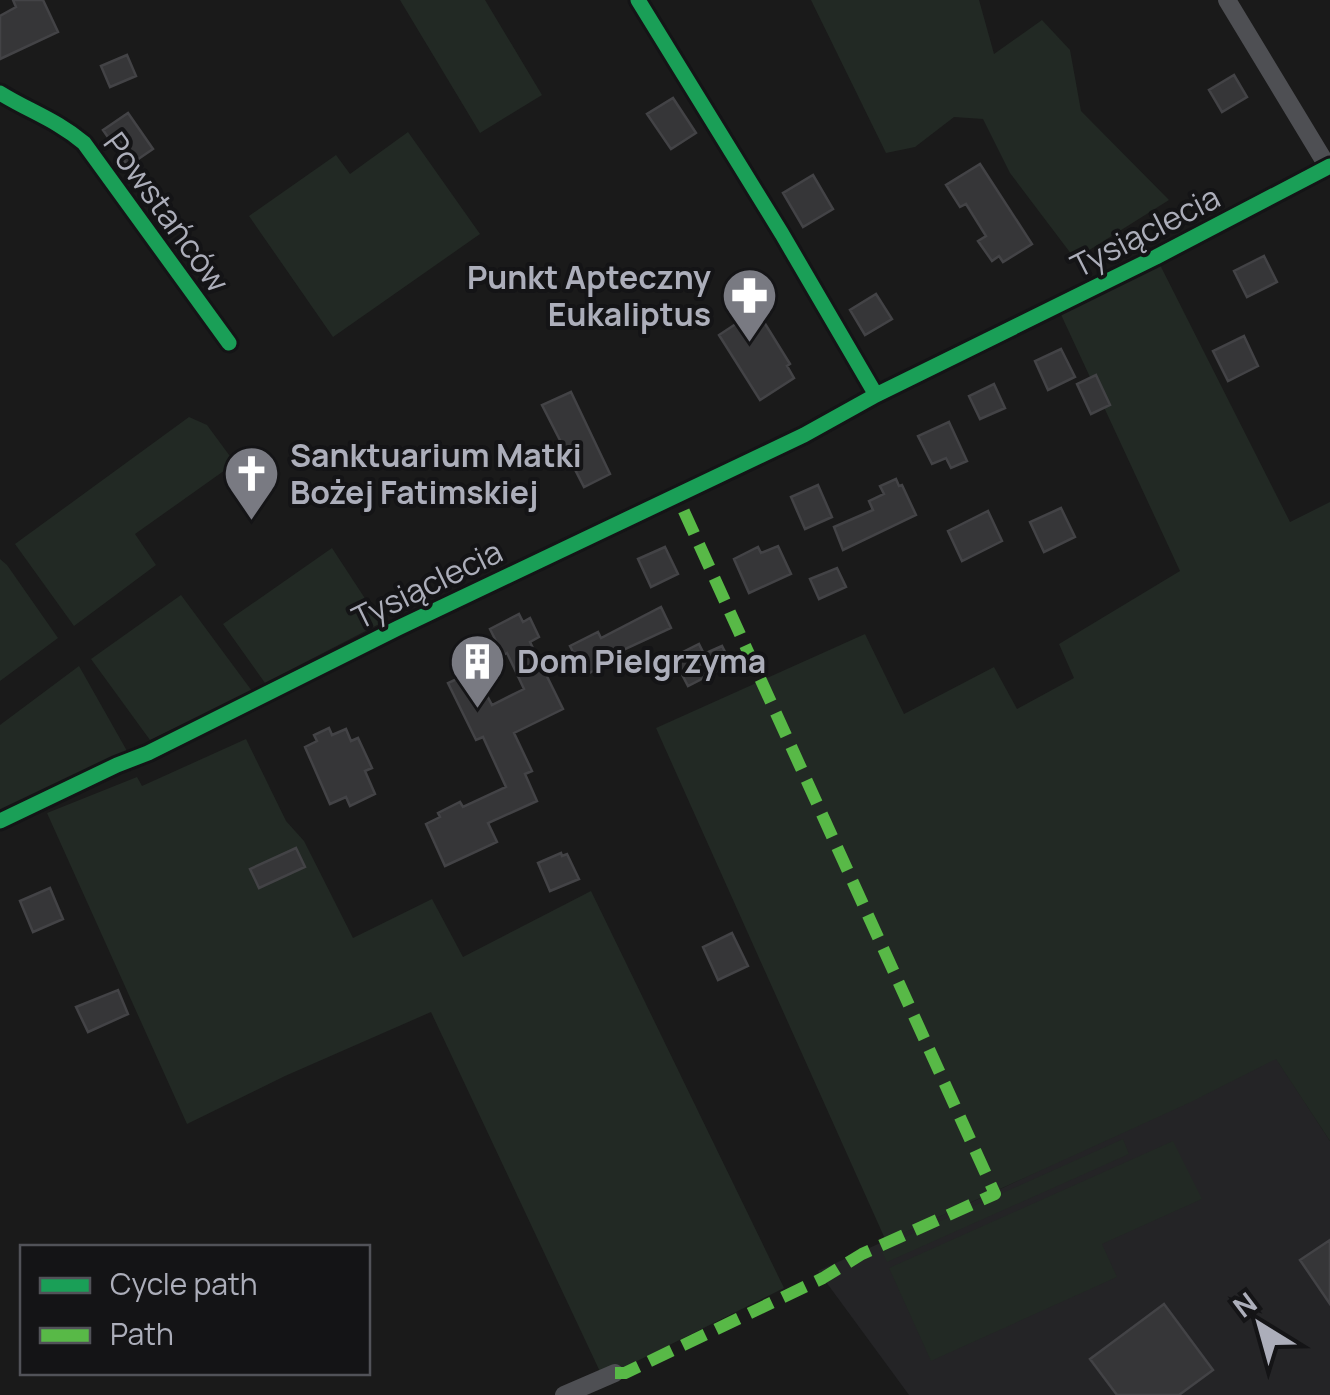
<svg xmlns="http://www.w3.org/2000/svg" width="1330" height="1395" font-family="Manrope,sans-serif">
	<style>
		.built { fill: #242426 }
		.green { fill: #222924 }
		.building { fill: #363638; stroke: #434346; stroke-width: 2.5 }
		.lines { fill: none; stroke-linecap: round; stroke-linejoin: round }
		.street { stroke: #4e4f53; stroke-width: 18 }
		.quiet { stroke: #58b947; stroke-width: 12; stroke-dasharray: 25 12; stroke-linecap: butt }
		.cycleway-casing { stroke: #141416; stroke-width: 21 }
		.cycleway { stroke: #1a9f57; stroke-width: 15 }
		.labels { text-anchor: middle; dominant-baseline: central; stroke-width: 8; stroke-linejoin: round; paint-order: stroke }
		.street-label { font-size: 32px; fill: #acaeba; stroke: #141416 }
		.poi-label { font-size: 32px; font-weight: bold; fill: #acaeba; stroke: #141416; text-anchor: start }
	</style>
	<rect width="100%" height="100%" fill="#1a1a1a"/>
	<path class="built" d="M1276 1058 1330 1141V1395H909L818 1271 994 1192Z"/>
	<path class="green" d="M400 0H485L542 95 480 133Z
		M811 0H979L994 54 1042 20 1070 50 1081 111 1169 200 1075 259 1010 173 983 119 954 117 915 147 886 153Z
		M408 132 480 234 333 337 249 216 336 155 350 174Z
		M1156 257 1290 522 1330 502V1141L1276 1059 1191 1102 886 1241 656 728 865 634 904 714 994 667 1017 709 1074 678 1059 644 1180 571 1057 306Z
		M189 417 207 425 235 463 135 534 156 565 74 626 15 544Z
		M332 548 381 623 265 683 223 624Z
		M0 559 7 565 58 638 0 681Z
		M181 595 252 691 150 740 91 659Z
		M79 666 127 751 0 813V725Z
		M246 739 286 821 304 841 353 938 432 899 463 957 591 891 784 1288 603 1378 431 1012 285 1076 187 1124 47 813 137 777 142 786Z
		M1123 1139 1129 1154 887 1262 880 1248Z
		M1173 1141 1202 1199 1102 1244 1117 1277 931 1361 889 1268Z"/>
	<path class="building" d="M13 0H43L58 32 0 59V16L16 7Z
		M127 55 136 76 110 87 101 66Z
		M1234 75 1247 97 1222 112 1209 90Z
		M673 98 696 133 671 149 647 114Z
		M128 113 153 149 128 166 103 130Z
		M980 164 1032 244 1003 262 999 256 992 261 978 241 986 236 966 204 960 207 946 185Z
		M813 175 833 209 803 227 783 193Z
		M1264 256 1277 282 1247 297 1234 271Z
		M876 294 892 319 865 335 850 310Z
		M754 312 762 324 764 322 790 364 787 366 794 378 760 400 719 335Z
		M1244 336 1258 366 1228 381 1213 351Z
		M1061 349 1075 377 1048 390 1035 361Z
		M1096 375 1110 405 1091 414 1077 384Z
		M994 384 1005 408 980 419 969 396Z
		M571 392 610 474 584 487 542 405Z
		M949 422 967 461 951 468 946 458 932 464 918 436Z
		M896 479 899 486 902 485 916 515 843 550 834 527 873 510 869 501 884 494 880 486Z
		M818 485 832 517 805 529 791 497Z
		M1061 508 1075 537 1044 552 1030 522Z
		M988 511 1002 541 962 561 948 531Z
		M778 546 791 574 749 593 734 559 758 547 761 553Z
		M665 547 678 574 651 587 638 559Z
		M837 568 846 587 819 599 810 579Z
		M661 607 671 628 610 656 613 661 585 675 570 646 598 632 601 638Z
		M519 614 523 622 530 618 539 637 530 642 563 709 514 733 532 771 525 774 537 801 488 823 497 842 445 866 426 824 440 817 438 813 460 802 463 807 506 787 483 737 476 740 448 683 474 671 492 705 524 689 507 653 503 655 490 629Z
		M699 644 704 654 722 646 731 664 688 686 673 657Z
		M329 728 332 735 346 729 351 741 358 738 372 768 365 771 375 794 350 806 346 797 330 804 305 747 317 741 314 735Z
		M296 848 305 867 259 888 250 869Z
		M561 853 562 856 567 854 579 879 550 891 538 863Z
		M50 888 63 919 33 932 20 901Z
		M732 933 748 966 718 980 703 947Z
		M118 990 128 1014 88 1032 76 1007Z
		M1330 1240V1304L1300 1260Z
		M1164 1304 1213 1370 1179 1395H1117L1090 1359Z"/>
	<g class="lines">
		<path class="street" d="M638 0 782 234 876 395
			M1227 0 1328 167
			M0 93C29 111 57 120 84 143L229 343
			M0 821 117 765 148 753 398 628 804 435 876 395 1156 257 1330 166
			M564 1395 615 1373"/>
		<path class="quiet" d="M615 1373H625L823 1278 862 1254 995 1194 677 496"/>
		<defs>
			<path id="cycleway" d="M638 0 782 234 876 395
				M0 93C29 111 57 120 84 143L229 343
				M0 821 117 765 148 753 398 628 804 435 876 395 1156 257 1330 166"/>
		</defs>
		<use href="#cycleway" class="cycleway-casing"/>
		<use href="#cycleway" class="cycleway"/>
	</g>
	<defs>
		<symbol id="pharmacy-pin" viewBox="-11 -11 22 30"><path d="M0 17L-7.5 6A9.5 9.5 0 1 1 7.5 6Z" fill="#797a82" stroke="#141416"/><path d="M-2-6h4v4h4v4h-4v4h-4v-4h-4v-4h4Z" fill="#fff"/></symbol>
		<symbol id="church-pin" viewBox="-11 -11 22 30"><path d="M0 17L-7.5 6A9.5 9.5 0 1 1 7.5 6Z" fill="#797a82" stroke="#141416"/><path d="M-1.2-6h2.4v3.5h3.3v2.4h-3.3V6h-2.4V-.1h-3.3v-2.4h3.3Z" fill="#fff"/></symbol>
		<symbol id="building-pin" viewBox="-11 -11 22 30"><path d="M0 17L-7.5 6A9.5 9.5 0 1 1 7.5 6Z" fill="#797a82" stroke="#141416"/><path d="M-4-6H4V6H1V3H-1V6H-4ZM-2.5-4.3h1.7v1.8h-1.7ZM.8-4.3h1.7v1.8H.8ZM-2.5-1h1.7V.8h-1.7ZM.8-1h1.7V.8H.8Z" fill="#fff"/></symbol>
	</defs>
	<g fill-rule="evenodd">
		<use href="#pharmacy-pin" x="718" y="264" width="63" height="86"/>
		<use href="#church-pin" x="220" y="442" width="63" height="86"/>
		<use href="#building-pin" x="446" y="630" width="63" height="86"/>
	</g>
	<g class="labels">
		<g class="street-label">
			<text transform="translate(167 212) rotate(54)">Powstańców</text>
			<text transform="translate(1145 231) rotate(-27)">Tysiąclecia</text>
			<text transform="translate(427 584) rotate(-26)">Tysiąclecia</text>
		</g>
		<g class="poi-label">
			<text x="711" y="277" text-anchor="end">Punkt Apteczny<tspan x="711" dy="37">Eukaliptus</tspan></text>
			<text x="290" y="455">Sanktuarium Matki<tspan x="290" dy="37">Bożej Fatimskiej</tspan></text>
			<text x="517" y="661">Dom Pielgrzyma</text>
		</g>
	</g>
	<rect x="20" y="1245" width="350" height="130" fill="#141416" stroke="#515258" stroke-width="2.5"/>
	<rect x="40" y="1278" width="50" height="15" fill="#1a9f57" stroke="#515258" stroke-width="2.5"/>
	<text x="110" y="1295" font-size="30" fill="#acaeba">Cycle path</text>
	<rect x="40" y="1328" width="50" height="15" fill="#58b947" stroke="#515258" stroke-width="2.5"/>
	<text x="110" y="1345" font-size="30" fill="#acaeba">Path</text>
	<g transform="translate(1260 1325) rotate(323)" stroke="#141416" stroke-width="8" paint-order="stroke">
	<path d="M0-8L18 38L0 25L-18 38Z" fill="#acaeba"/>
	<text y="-15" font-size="28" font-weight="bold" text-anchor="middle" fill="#acaeba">N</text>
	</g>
</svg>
